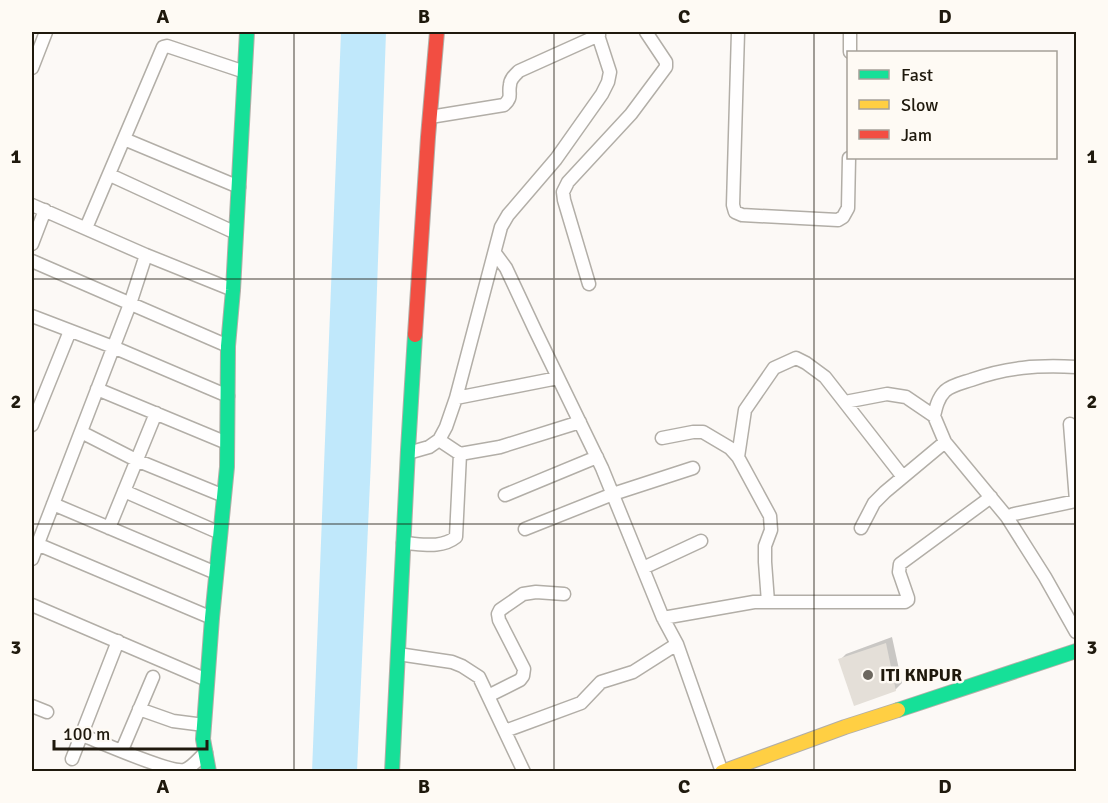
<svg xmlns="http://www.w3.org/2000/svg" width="1108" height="803" font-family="Signika,sans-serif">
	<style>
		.water { fill: #c0e8fb }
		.shadow { fill: #0003 }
		.building { fill: #e4dfd8 }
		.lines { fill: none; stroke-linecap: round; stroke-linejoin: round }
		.street-casing { stroke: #b2aea7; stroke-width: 15 }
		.fast-casing { stroke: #b2aea7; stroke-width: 16 }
		.slow-casing { stroke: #b2aea7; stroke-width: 16 }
		.jam-casing { stroke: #b2aea7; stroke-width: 16 }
		.street { stroke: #fffefe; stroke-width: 12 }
		.fast { stroke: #16e098; stroke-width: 14 }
		.slow { stroke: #ffcf43; stroke-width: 14 }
		.jam { stroke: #f24e42; stroke-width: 14 }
		.grid { fill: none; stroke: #1f190d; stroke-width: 1.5; stroke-opacity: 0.55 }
		.poi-dot { fill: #6c675f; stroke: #fefaf4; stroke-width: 2 }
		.labels { text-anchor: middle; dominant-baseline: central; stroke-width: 5; stroke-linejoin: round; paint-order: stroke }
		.poi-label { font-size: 18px; font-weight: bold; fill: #1f190d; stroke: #fefaf4; text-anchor: start }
		.neatline { fill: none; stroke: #1f190d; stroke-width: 2 }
		.grid-label { font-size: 20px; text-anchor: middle; font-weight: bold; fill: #1f190d }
	</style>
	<rect width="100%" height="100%" fill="#fcf9f6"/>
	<path class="water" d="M341 32H386L371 460 357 771 312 772Z"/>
	<path class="shadow" d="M892 637 902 683 895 690 840 660 846 654Z"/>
	<path class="building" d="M886 643 896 691 854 706 838 659Z"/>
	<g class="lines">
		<defs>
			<path id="street" d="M738 32 733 205 735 212 742 215 838 220 843 217 848 208 849 158
				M850 52V32
				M32 68 46 32
				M430 117 504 105C513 97 508 94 510 85 510 79 515 75 519 71L599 35
				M124 139 239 187
				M110 175 236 233
				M32 205 146 255 233 290
				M86 228 163 47 167 46 245 72
				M32 244 45 210
				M495 253 506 268 535 330 602 468 663 618 677 644 722 772
				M32 261 228 346
				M589 284 564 200 563 192 568 182 631 114 666 67V62L646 32
				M32 316 113 347 228 396
				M97 389 227 443
				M456 398 558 378
				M845 402 887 394 906 397 934 416 945 442 1007 517 1045 577 1076 632
				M934 416C936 407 938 398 945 391 952 385 962 383 971 380 1007 367 1038 365 1076 367
				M1070 424 1076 501
				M32 425 70 331
				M81 432 136 460 224 496
				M662 438 693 432H703L730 448 738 457 770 516 771 530 765 546V562L768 602
				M439 440 460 454 500 447 580 422
				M408 453 429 447 439 440 446 427 456 398 501 227 508 215 556 159 602 94 608 82 610 72 597 32
				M738 457 745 410 774 368 796 358 806 363 825 377 903 477
				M124 491 220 533
				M505 495 597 457
				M53 504 216 573
				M1007 517 1014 514 1076 501
				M109 528 156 413
				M861 528 874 503 885 492 945 442
				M525 529 613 494 693 468
				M403 543C422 544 441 549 456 537L460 454
				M37 544 212 618
				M32 559 130 304 146 255
				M643 568 701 541
				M32 605 207 680
				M663 618 754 602H905L908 600V598L899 572 900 564 991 497
				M398 654 452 662 462 666 479 677 524 772
				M488 696 520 680 523 676 524 669 499 620 498 614 500 610 523 594 536 592 564 594
				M32 706 47 712
				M139 709 173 721 204 725
				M505 731 581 703 601 682 633 672 677 644
				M82 735C100 742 170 773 184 770 192 768 200 757 206 752
				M122 750 153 677
				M72 759 118 641"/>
			<path id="fast" d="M898 710 1076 651
				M209 772 203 739 212 618 227 467 228 346 233 290 247 32
				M392 772 408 450 415 335"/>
			<path id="slow" d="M722 772 845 727 898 710"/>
			<path id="jam" d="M415 335 428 137 437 32"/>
		</defs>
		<use href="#street" class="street-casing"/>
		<use href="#fast" class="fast-casing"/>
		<use href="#slow" class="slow-casing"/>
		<use href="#jam" class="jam-casing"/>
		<use href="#street" class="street"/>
		<use href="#fast" class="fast"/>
		<use href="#slow" class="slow"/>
		<use href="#jam" class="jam"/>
	</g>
	<path class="grid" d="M294 32V772M554 32V772M814 32V772M32 279H1076M32 524H1076"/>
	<circle class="poi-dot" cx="868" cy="675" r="6"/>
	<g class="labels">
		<g class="poi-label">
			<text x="880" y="675">ITI KNPUR</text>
		</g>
	</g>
	<rect width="1108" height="803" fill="none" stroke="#fefaf4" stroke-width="66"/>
	<rect x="847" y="51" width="210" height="108" fill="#fefaf4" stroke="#a5a098" stroke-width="1.5"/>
	<rect x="859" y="70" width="30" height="9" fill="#16e098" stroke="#a5a098" stroke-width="1.5"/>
	<text x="901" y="81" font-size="18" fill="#1f190d">Fast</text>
	<rect x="859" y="100" width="30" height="9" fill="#ffcf43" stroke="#a5a098" stroke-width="1.5"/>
	<text x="901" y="111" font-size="18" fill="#1f190d">Slow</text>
	<rect x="859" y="130" width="30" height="9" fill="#f24e42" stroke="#a5a098" stroke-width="1.5"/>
	<text x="901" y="141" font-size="18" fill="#1f190d">Jam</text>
	<path d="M54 740v9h153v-9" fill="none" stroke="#1f190d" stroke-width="3"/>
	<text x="63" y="740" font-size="18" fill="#1f190d" stroke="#fefaf4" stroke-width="4.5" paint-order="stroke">100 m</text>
	<rect x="33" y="33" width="1042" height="737" class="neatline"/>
	<g class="grid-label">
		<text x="163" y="23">A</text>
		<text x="424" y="23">B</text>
		<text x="684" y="23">C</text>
		<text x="945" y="23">D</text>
		<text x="16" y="163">1</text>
		<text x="1092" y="163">1</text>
		<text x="16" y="408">2</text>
		<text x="1092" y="408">2</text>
		<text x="16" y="654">3</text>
		<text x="1092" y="654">3</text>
		<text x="163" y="793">A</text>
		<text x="424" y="793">B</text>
		<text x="684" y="793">C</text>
		<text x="945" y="793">D</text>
	</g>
</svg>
